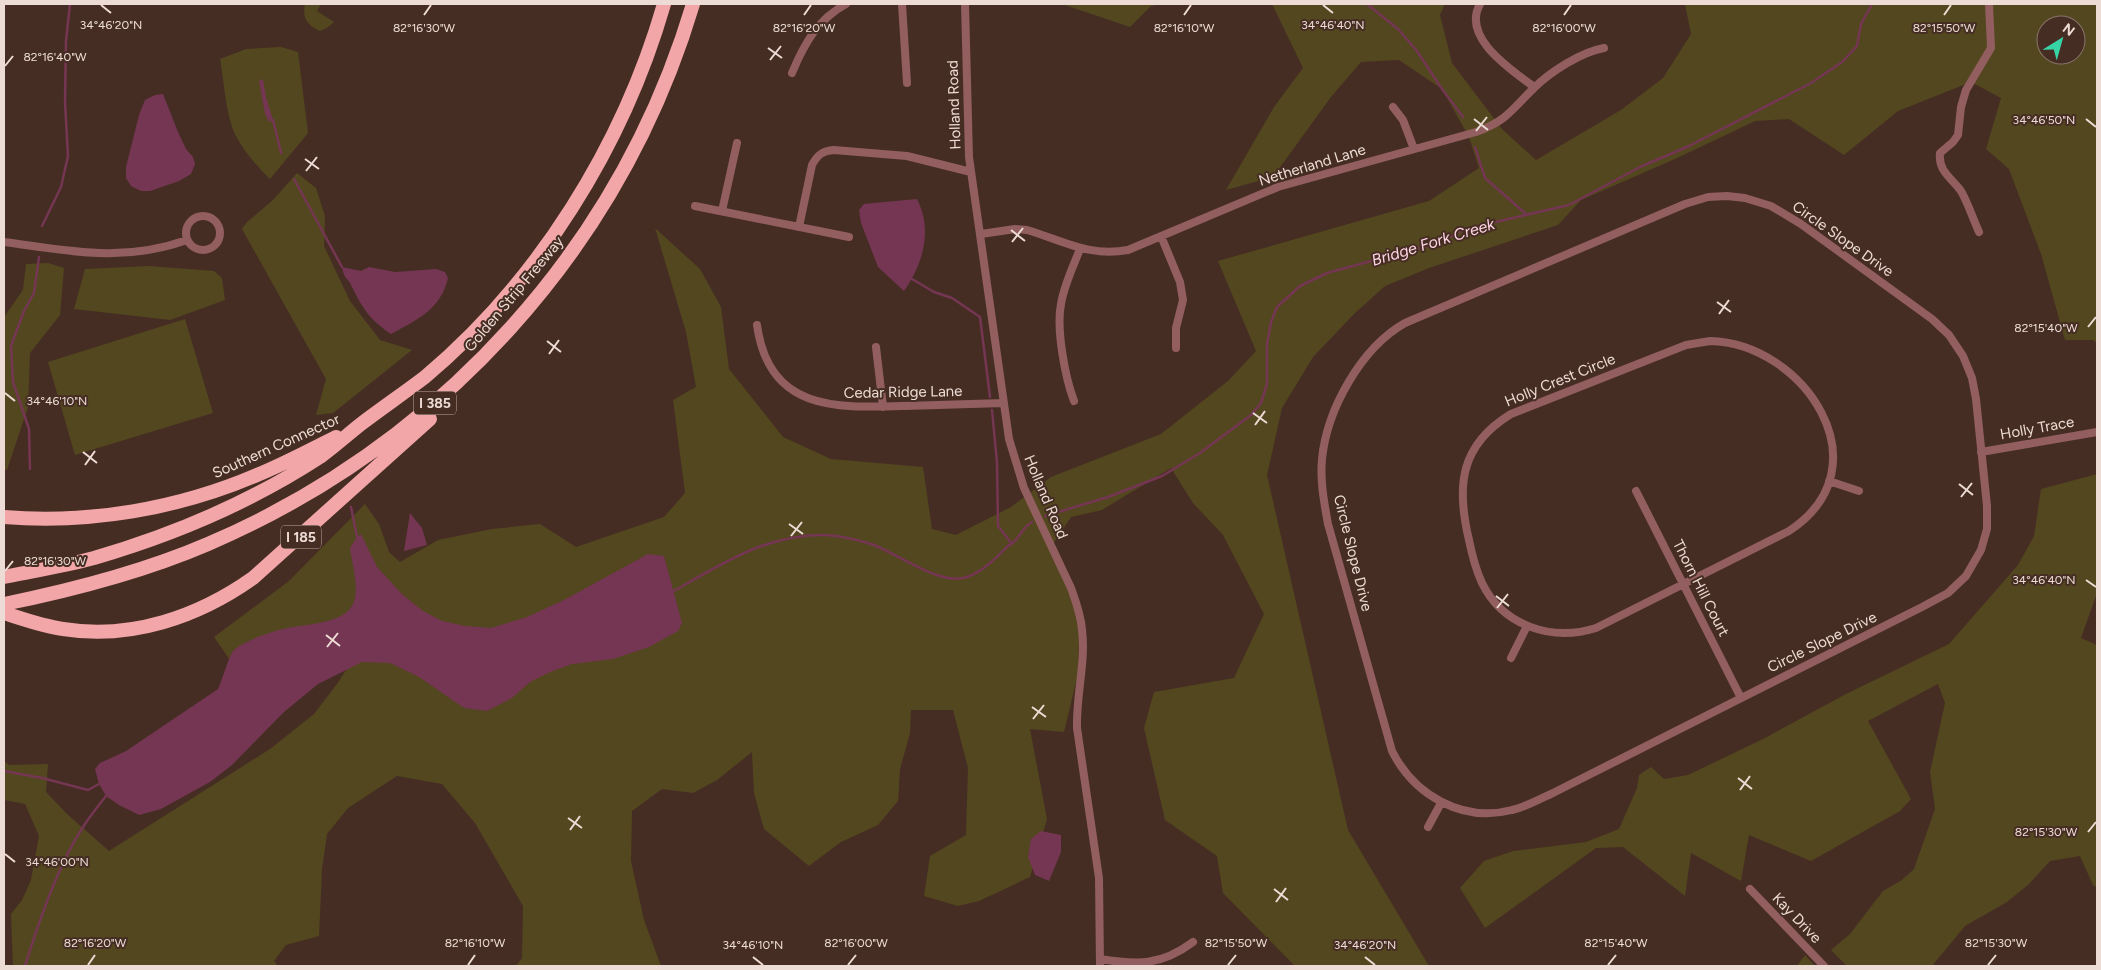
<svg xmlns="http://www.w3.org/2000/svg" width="2101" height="970" font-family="Figtree,sans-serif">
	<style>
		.green { fill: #53471f; fill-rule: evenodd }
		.water { fill: #743653 }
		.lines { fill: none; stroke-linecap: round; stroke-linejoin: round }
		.stream { stroke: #743653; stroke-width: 2.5 }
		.street { stroke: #925e5f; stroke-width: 8 }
		.highway { stroke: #f3a6a7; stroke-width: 14 }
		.ticks { fill: none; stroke: #eddcd5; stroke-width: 2 }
		.labels { text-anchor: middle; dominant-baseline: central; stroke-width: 4; stroke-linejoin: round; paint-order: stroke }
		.shield { fill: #462d23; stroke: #bba8a0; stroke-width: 1 }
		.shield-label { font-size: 14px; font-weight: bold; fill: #eddcd5 }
		.street-label { font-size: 15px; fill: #eddcd5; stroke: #462d23 }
		.water-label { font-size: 16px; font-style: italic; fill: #ffd6e6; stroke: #462d23 }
		.ticks-label { font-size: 12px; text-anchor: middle; fill: #eddcd5; stroke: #462d23; stroke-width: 4; stroke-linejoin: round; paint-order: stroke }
	</style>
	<rect width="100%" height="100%" fill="#462d23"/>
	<path class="green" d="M305 4H321L317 11 334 22 327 28 320 31C307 25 302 18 305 4Z
		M1062 4H1160L1151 6 1130 27Z
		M1272 4H1445L1440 15 1452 63 1502 129 1536 160 1621 110 1663 78 1691 34 1685 4H2097V343L2093 340H2065L2041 254 2009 169 1986 149 2001 98 1971 82 1898 111 1844 155 1789 119 1755 121 1675 159 1581 200 1558 225 1429 268 1385 286 1354 314 1313 357 1282 408 1267 475 1348 830 1429 966H1295L1223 893 1217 856 1165 820 1144 728 1154 692 1234 678 1264 614 1223 535 1193 503 1171 468 1102 510 1071 517 1053 544 1080 604 1078 674 1064 732 1030 729 1047 819 1030 877 979 901 958 906 924 896 930 856 966 835 968 768 953 710H911L910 733 900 769 898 801 878 825 841 842 809 866 764 829 754 793 752 752 717 780 693 793 662 789 632 811 631 861 644 920 661 966H516L522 958 523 906 475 823 442 784 397 776 348 808 327 834 322 869 319 936 286 945 274 961 278 966H13L11 914 22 900 31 880 39 836 25 804 4 800V761L9 765 48 764 46 792 67 814 109 851 270 749 314 714 337 684 350 664 239 673 214 637 289 581 365 504 379 524 389 552 400 562 438 540 492 529 540 524 576 547 664 517 685 493 673 400 696 387 686 332 655 228 700 269 721 307 729 369 783 437 831 459 923 467 932 529 956 535 1011 507 1051 477 1161 434 1228 381 1256 351 1218 261 1429 201 1479 168 1469 137 1442 89 1399 60 1361 62 1331 97 1273 177 1226 190 1274 107 1303 68ZM2046 25H2076V55H2046Z
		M281 47 298 52 308 133 270 179C257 166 245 153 236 136 226 117 224 81 220 59L246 49Z
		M297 173 316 188 325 216 324 246 350 301 380 340 412 350 333 413 316 415 326 379 242 229 246 223 273 200Z
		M48 263 64 268 60 315 30 353 28 407 7 470H4V317L23 290 26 264Z
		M149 266 214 271 222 278 225 300 170 320 74 309 85 269Z
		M185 319 213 413 75 455 48 362Z
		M2097 474V593L2081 638 2097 645V888L2093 885 2080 856 2050 861 2029 884 2007 902 1965 926 1932 966H1847L1831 950 1850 934 1883 891 1902 880 1914 869 1935 809 1930 772 1945 703 1938 684 1868 721 1911 799 1900 811 1811 861 1749 835 1741 881 1691 853 1685 896 1623 847 1596 848 1485 928 1460 888 1484 861 1513 851 1586 842 1619 829 1637 788 1639 775 1651 767 1664 779 1688 775 1763 739 1846 694 1949 644 2018 565 2034 536 2041 489Z
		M1805 955 1815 966H1797Z"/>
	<path class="water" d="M263 79 266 97 273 120 269 122 265 114 259 81Z
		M163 94 178 132 186 149 193 157 195 164 191 174 179 181 150 191H141L131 186 126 178V167L139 115 145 100 155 95Z
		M917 199C933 230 923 264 904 291L878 267 861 223 859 210 864 204Z
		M342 267 361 271 369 267 395 272 436 269 445 272 448 278C441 309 417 320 391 334 370 320 363 309 352 287 348 277 344 280 342 267Z
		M410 513 422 528 427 545 404 551Z
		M361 534 377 567 402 594 423 611 442 621 465 626 491 628 527 617 564 600 648 554 664 556 682 623 678 631 649 647 613 659 572 664 550 672 530 682 512 698 487 711 464 708 419 677 390 663 362 662 318 684 284 712 232 765 210 782 161 809 139 815 119 805 106 796 99 784 95 769 100 763 126 751 218 689C222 681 229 655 234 650 242 642 270 632 283 629 302 624 343 625 353 604 360 589 352 564 350 548L357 537Z
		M1041 831 1061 835V852L1049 881 1035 875 1028 857 1031 839Z"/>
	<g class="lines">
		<path class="stream" d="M1367 4 1398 29 1417 51 1442 89 1463 117
			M273 120 281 153
			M1475 147 1485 178 1526 214
			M294 179 342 267
			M42 226 61 187 68 156 65 102 66 41 70 4
			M912 279 934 292 952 298 980 317 990 397
			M992 410 997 463 998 526 1012 544
			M30 469 29 429 13 382 11 346 24 311 34 293 39 257
			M351 507 357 537
			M1045 516 1108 497 1162 476 1200 453 1251 415 1261 403 1267 384V344L1271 322 1277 307 1300 286 1327 273 1438 243 1465 229 1569 205 1642 166 1687 147 1811 83 1842 62 1857 46 1861 24 1872 4
			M674 591C721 564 769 533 826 535 840 536 858 540 871 544 895 552 937 584 963 578 981 574 996 558 1009 545 1019 541 1022 527 1032 522
			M4 771 42 778 88 790 99 784
			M25 966C38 924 58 864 83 827 90 816 98 806 106 796"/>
		<path class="street" d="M902 4 907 83
			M965 4 969 157 1009 439 1024 488 1071 588C1076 602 1081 615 1082 630 1086 662 1076 695 1077 728L1099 878 1100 966
			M1480 4C1461 38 1512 70 1534 87
			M792 73C804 44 818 19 846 4
			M1393 107 1403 120 1414 149
			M1727 196 1745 198 1771 206 1801 224 1932 319 1949 335 1963 356 1972 378 1976 399 1987 506V529L1981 550 1966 576 1948 593 1922 607 1551 794C1539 799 1526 807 1512 810 1462 823 1414 795 1392 751L1328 524C1324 502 1320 481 1322 459 1327 409 1361 348 1405 323L1685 204 1708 197Z
			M695 206 849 237
			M722 211 737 143
			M186 233a17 17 0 1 1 34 0a17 17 0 1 1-34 0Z
			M799 227 812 165C818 154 823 151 834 150L907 156 971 172
			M1979 232C1973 219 1968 203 1961 191 1952 178 1938 172 1940 153L1953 142 1958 135 1961 107 1966 90 1991 48 1989 4
			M981 234 1015 229 1027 230C1064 241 1088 257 1128 250L1278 187 1476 132C1508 120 1511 110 1534 88 1550 72 1581 52 1604 48
			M1161 236 1180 282 1183 300 1176 328V348
			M4 242C70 251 122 263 187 240
			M757 325C769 411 836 408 904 406 938 405 971 404 1004 403
			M1710 341C1804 343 1887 467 1789 531L1596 628C1552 642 1503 626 1482 583 1476 570 1472 555 1469 540 1456 486 1460 445 1511 414L1686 345Z
			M876 347 883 407
			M1074 401C1065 377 1056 329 1061 304 1064 285 1073 267 1080 249
			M1981 452 2097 432
			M1829 481 1859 491
			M1636 491 1741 698
			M1511 658 1527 626
			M1428 827 1441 803
			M1750 889 1824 966
			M1100 959C1137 965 1161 966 1193 942"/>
		<path class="highway" d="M4 517C89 524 178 509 257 475 284 464 310 450 336 437
			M4 577C34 571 64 566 94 558 173 535 251 502 320 457 334 447 347 435 361 424 382 408 404 393 425 377 539 281 623 146 664 4
			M4 604C73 590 143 572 208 544 441 444 620 248 693 4
			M4 613C23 619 42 626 63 629 131 640 198 617 253 578L430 419"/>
	</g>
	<path class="ticks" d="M101 5 111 13M1323 5 1333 13M424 15 431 5M804 15 811 5M1184 15 1191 5M1564 15 1571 5M1944 15 1951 5M768 48 782 58M770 60 781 46M5 66 13 56M1474 119 1488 130M2086 119 2096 127M1476 131 1487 117M305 159 319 169M306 171 317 157M1011 230 1025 241M1012 242 1023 228M1717 302 1731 312M1719 314 1729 300M2088 327 2096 317M547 341 561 352M549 354 559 340M5 393 15 401M1253 413 1267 423M1255 425 1265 411M83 452 97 463M85 465 95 451M1959 484 1973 495M1961 497 1972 483M789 524 803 534M791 536 802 522M5 571 13 561M2086 580 2096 587M1496 596 1509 606M1497 608 1508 594M326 635 340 646M327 647 338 633M1032 707 1046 717M1033 719 1044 705M1738 778 1752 789M1740 790 1750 776M568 818 582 828M570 830 580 816M2088 832 2096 822M5 854 15 862M1274 889 1288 900M1276 902 1286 888M753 957 763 965M1365 957 1375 965M88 965 95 955M468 965 475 955M848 965 856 955M1228 965 1236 955M1608 965 1616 955M1988 965 1996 955"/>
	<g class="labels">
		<g class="shield">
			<rect x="414" y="391.5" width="42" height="23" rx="4"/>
			<rect x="281" y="525.5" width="40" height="23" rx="4"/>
		</g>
		<g class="shield-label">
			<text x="435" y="403">I 385</text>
			<text x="301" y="537">I 185</text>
		</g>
		<g class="street-label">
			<text transform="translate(954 105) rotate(-92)">Holland Road</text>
			<text transform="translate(1312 165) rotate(-17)">Netherland Lane</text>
			<text transform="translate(1843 239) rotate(35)">Circle Slope Drive</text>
			<text transform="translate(514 294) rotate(-50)">Golden Strip Freeway</text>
			<text transform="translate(1560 380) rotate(-22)">Holly Crest Circle</text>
			<text transform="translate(903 392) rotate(-1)">Cedar Ridge Lane</text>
			<text transform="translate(2037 428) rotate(-10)">Holly Trace</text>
			<text transform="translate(276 446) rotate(-24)">Southern Connector</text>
			<text transform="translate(1046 497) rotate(67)">Holland Road</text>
			<text transform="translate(1353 553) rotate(76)">Circle Slope Drive</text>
			<text transform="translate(1701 588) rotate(63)">Thorn Hill Court</text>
			<text transform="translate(1822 642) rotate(-26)">Circle Slope Drive</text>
			<text transform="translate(1797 918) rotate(46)">Kay Drive</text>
		</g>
		<g class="water-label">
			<text transform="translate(1433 242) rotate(-17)">Bridge Fork Creek</text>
		</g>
	</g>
	<g class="ticks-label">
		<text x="111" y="29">34°46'20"N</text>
		<text x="1333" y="29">34°46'40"N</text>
		<text x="424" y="32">82°16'30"W</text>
		<text x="804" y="32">82°16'20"W</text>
		<text x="1184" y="32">82°16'10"W</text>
		<text x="1564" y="32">82°16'00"W</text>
		<text x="1944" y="32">82°15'50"W</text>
		<text x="55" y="61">82°16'40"W</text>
		<text x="2044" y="124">34°46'50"N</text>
		<text x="2046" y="332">82°15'40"W</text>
		<text x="57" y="405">34°46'10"N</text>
		<text x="55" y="565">82°16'30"W</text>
		<text x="2044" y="584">34°46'40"N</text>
		<text x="2046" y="836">82°15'30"W</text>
		<text x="57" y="866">34°46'00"N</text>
		<text x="95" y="947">82°16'20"W</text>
		<text x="475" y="947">82°16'10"W</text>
		<text x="856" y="947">82°16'00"W</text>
		<text x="1236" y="947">82°15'50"W</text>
		<text x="1616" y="947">82°15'40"W</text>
		<text x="1996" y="947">82°15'30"W</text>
		<text x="753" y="949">34°46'10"N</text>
		<text x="1365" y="949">34°46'20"N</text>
	</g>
	<rect width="2101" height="970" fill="none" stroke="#eddcd5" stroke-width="10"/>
	<g transform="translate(2061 40) rotate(37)"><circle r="24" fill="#462d23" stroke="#89736a"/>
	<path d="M0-4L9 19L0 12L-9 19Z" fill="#37d4a6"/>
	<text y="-8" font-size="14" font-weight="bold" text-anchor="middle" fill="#eddcd5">N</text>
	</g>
</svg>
